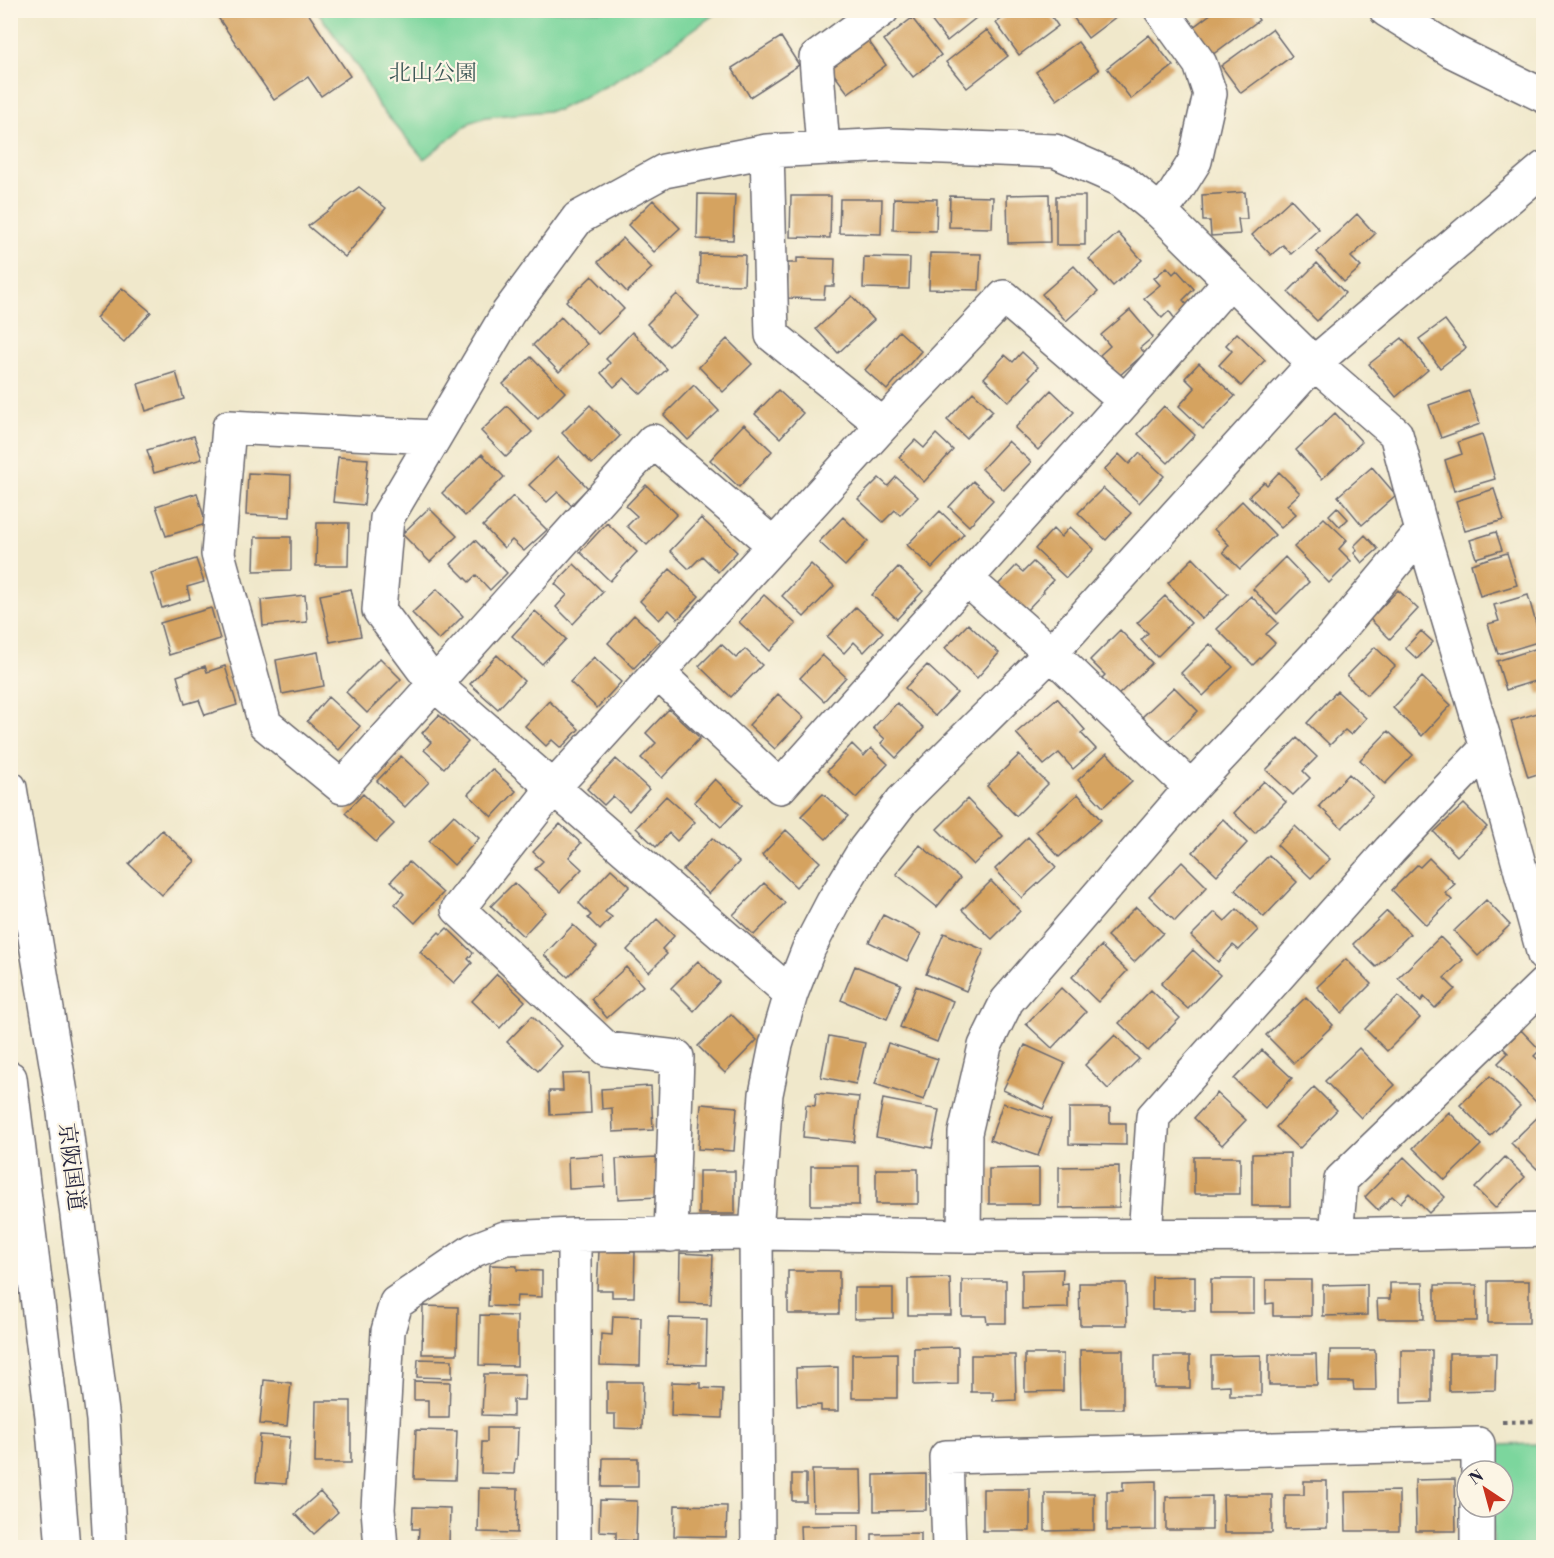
<svg xmlns="http://www.w3.org/2000/svg" width="1554" height="1558" font-family="'Libre Bodoni','Noto Serif JP',serif">
	<style>
		.green { fill: #7cd69d; stroke: #4f7c6c; stroke-width: 1.5 }
		.building { fill: #d5a361 }
		.lines { fill: none; stroke-linecap: round; stroke-linejoin: round }
		.minor-casing { stroke: #6a676d; stroke-width: 36 }
		.highway-casing { stroke: #6a676d; stroke-width: 36 }
		.path { stroke: #6a676d; stroke-width: 4; stroke-dasharray: 4.5 4.5; stroke-linecap: butt }
		.minor { stroke: #fff; stroke-width: 33 }
		.highway { stroke: #fff; stroke-width: 33 }
		.labels { text-anchor: middle; dominant-baseline: central; stroke-width: 4.5; stroke-linejoin: round; paint-order: stroke }
		.park-label { font-size: 22px; fill: #3d5858; stroke: #fcf5e5 }
		.street-label { font-size: 22px; fill: #22223b; stroke: #fcf5e5 }
	</style>
	<rect width="100%" height="100%" fill="#fcf5e5"/>
	<filter id="ink" filterUnits="userSpaceOnUse"><feTurbulence type="fractalNoise" baseFrequency=".0167" numOctaves="2"/><feDisplacementMap in="SourceGraphic" scale="12" xChannelSelector="R" yChannelSelector="G"/><feConvolveMatrix kernelMatrix="1 2 1 2 8 2 1 2 1" color-interpolation-filters="sRGB"/></filter>
	<filter id="wash" filterUnits="userSpaceOnUse"><feTurbulence type="fractalNoise" baseFrequency=".008" numOctaves="4" result="noise"/><feDisplacementMap in="SourceGraphic" scale="24" xChannelSelector="R" yChannelSelector="G"/><feGaussianBlur stdDeviation="1.35" result="paint"/><feColorMatrix in="noise" values="0 0 0 0 0 0 0 0 0 0 0 0 0 0 0 0 0 1.4 0 .05"/><feComposite in="paint" operator="in"/></filter>
	<g filter="url(#wash)">
		<rect width="100%" height="100%" fill="#f0e8cb"/>
		<path class="green" d="M317 11H719L662 52 612 83 558 110 486 117 471 122 424 159 378 105 361 72Z
			M1543 1444V1547H1493L1492 1507H1503V1471H1492L1491 1445Z"/>
		<g id="blocks">
			<path class="building" d="M190 10H203L194 16Z
				M213 10H306L350 76 321 96 308 77 274 100Z
				M934 10H986L947 41 927 15Z
				M1014 10H1047L1058 26 1019 55 996 23Z
				M1068 10H1125L1088 38Z
				M1216 10H1252L1259 20 1212 55 1192 28Z
				M912 18 941 55 913 77 884 40Z
				M1272 29 1292 56 1241 93 1221 66Z
				M987 30 1008 56 967 88 946 62Z
				M1149 35 1173 66 1131 99 1107 68Z
				M865 36 886 65 848 93 827 65Z
				M781 37 799 65 750 97 732 68Z
				M1078 42 1099 70 1057 100 1036 72Z
				M359 187 386 208 345 257 308 226Z
				M1245 192 1247 219H1238L1240 234 1211 236 1210 221H1203L1202 195Z
				M698 194 735 195 733 240 697 239Z
				M1049 194 1050 242 1008 243 1007 195Z
				M791 196H831L830 238 790 237Z
				M950 196 993 197 992 228 949 227Z
				M1056 196H1085V245H1056Z
				M894 198 937 199 936 231 893 230Z
				M840 199H882L881 234 839 233Z
				M1291 199 1319 229 1291 254 1283 245 1271 255 1252 235Z
				M653 200 680 228 654 252 628 225Z
				M1357 214 1375 234 1351 257 1361 267 1344 282 1317 252Z
				M1118 233 1142 260 1113 286 1089 259Z
				M623 238 652 268 627 292 598 262Z
				M930 253 981 254 979 290 929 289Z
				M700 254 745 255 744 285 699 284Z
				M864 257 910 258 909 289 863 288Z
				M797 258 835 259 834 286H825L824 299 787 298 788 263H797Z
				M1317 263 1345 293 1317 321 1288 292Z
				M1074 266 1098 292 1066 321 1042 294Z
				M1167 267 1173 274 1177 270 1194 289 1183 300 1189 307 1175 319 1169 311 1162 318 1144 298 1160 285 1154 278Z
				M592 276 624 309 598 334 566 301Z
				M122 288 151 312 124 342 96 318Z
				M677 294 699 317 669 346 647 324Z
				M852 296 874 320 838 353 816 329Z
				M1130 310 1153 337 1140 348 1145 353 1119 376 1100 355 1110 346 1101 335Z
				M561 317 587 344 559 372 533 345Z
				M1445 320 1466 348 1440 368 1419 339Z
				M899 331 921 351 887 390 865 370Z
				M632 332 667 369 641 394 624 378 614 387 601 373 610 363 606 359Z
				M1237 333 1265 360 1241 386 1219 365 1232 351 1226 345Z
				M1402 338 1428 370 1396 397 1369 364Z
				M727 339 752 364 723 392 699 367Z
				M1022 352 1038 367 1029 377 1031 379 1009 402 984 378 1005 355 1013 362Z
				M531 357 565 392 538 419 503 384Z
				M1199 363 1235 396 1203 429 1179 406 1195 388 1185 378Z
				M176 372 184 399 146 411 138 384Z
				M694 385 719 411 688 440 664 415Z
				M778 390 803 413 780 438 755 414Z
				M1051 390 1074 412 1038 450 1015 428Z
				M1469 391 1480 424 1441 438 1429 405Z
				M973 392 993 411 966 438 947 420Z
				M590 405 620 436 592 464 562 433Z
				M507 406 532 432 506 457 481 431Z
				M1164 406 1195 435 1168 463 1138 434Z
				M1335 413 1362 442 1322 479 1296 450Z
				M744 424 772 451 739 487 710 460Z
				M936 434 953 450 924 482 899 457 915 440 924 448Z
				M1482 434 1495 479 1454 491 1445 460 1462 454 1458 442Z
				M194 436 202 459 154 473 147 450Z
				M1008 441 1031 462 1004 490 982 469Z
				M1139 453 1164 476 1139 503 1104 470 1119 454 1129 464Z
				M482 454 504 477 465 516 442 493Z
				M338 457 368 459 364 505 333 502Z
				M558 457 588 488 571 505 558 492 547 502 529 485Z
				M1372 467 1396 495 1362 525 1338 496Z
				M1279 472 1300 493 1287 505 1296 514 1281 528 1249 496 1264 482 1267 485Z
				M248 473 291 475 290 517 246 515Z
				M896 477 918 497 900 515 895 510 883 522 858 499 879 478 888 486Z
				M973 481 993 500 969 526 949 507Z
				M646 485 677 514 647 545 627 526 637 516 626 506Z
				M1103 488 1131 513 1106 540 1078 513Z
				M1494 489 1504 520 1465 531 1456 501Z
				M197 493 206 524 166 536 156 506Z
				M513 496 547 530 524 551 512 540 504 548 483 526Z
				M1242 501 1275 535 1240 569 1223 552 1229 545 1214 529Z
				M1337 507 1348 519 1340 527 1329 515Z
				M429 508 457 536 430 562 402 534Z
				M940 511 964 534 932 568 907 545Z
				M843 517 868 541 845 566 819 542Z
				M701 518 737 552 718 572 702 556 689 569 670 551Z
				M1324 518 1347 540 1339 549 1351 561 1329 583 1294 547Z
				M317 523H349L348 566H316Z
				M607 523 637 552 610 581 580 552Z
				M1070 527 1094 549 1066 578 1035 549 1053 529 1061 537Z
				M1496 532 1502 550 1476 558 1470 540Z
				M1365 535 1378 549 1362 563 1354 553 1357 550 1354 546Z
				M255 537H291V570L254 571Z
				M475 540 507 573 490 590 476 575 469 582 451 564Z
				M1507 553 1517 585 1480 596 1471 564Z
				M1285 557 1309 582 1277 614 1253 589Z
				M1193 558 1228 594 1202 619 1168 583Z
				M196 559 204 582 187 587 190 599 162 608 151 573Z
				M1033 562 1053 580 1043 591 1044 592 1025 612 997 586 1016 566 1023 572Z
				M574 564 603 592 573 624 556 607 567 595 555 584Z
				M811 564 834 586 804 617 782 596Z
				M898 567 923 591 897 619 872 595Z
				M670 569 699 596 678 619 669 610 659 620 640 601Z
				M351 589 361 636 330 642 320 595Z
				M437 589 463 616 439 640 412 613Z
				M1398 590 1418 609 1390 639 1370 619Z
				M305 595 307 622 263 626 261 600Z
				M764 595 796 624 770 651 739 622Z
				M1528 595 1541 641 1498 654 1488 624 1499 621 1494 605Z
				M1165 596 1191 623 1157 657 1141 640 1148 633 1137 623Z
				M1251 596 1278 623 1266 634 1275 643 1253 665 1217 629Z
				M856 607 883 632 864 652 854 642 844 653 827 637Z
				M211 608 220 639 169 655 160 623Z
				M535 611 566 639 542 664 512 636Z
				M634 615 661 640 634 668 608 643Z
				M968 624 999 653 977 678 945 648Z
				M1120 630 1152 663 1118 695 1102 678 1105 675 1090 660Z
				M1421 631 1433 642 1417 659 1405 648Z
				M721 644 736 658 745 649 762 665 731 697 699 666Z
				M1210 644 1233 667 1203 696 1181 673Z
				M1544 646V693L1538 694 1535 681 1506 690 1497 661Z
				M1375 647 1395 666 1367 695 1347 676Z
				M318 652 324 686 282 694 276 660Z
				M497 655 524 681 498 709 470 684Z
				M822 655 846 677 824 701 800 678Z
				M594 657 621 682 597 708 570 682Z
				M380 658 401 679 367 713 346 692Z
				M927 665 957 693 935 716 905 688Z
				M205 666 207 672 225 666 237 705 205 715 199 700 185 704 177 676Z
				M1422 677 1451 705 1422 736 1393 708Z
				M1174 687 1198 711 1166 743 1141 718Z
				M1337 691 1366 718 1351 735 1345 730 1330 745 1307 723Z
				M778 694 804 718 775 749 749 725Z
				M328 697 360 726 339 750 307 721Z
				M1057 698 1085 730 1081 733 1096 749 1073 769 1059 753 1044 765 1016 733Z
				M549 701 579 729 561 748 552 740 546 746 525 726Z
				M897 703 924 728 896 758 881 743 885 739 873 728Z
				M669 709 700 738 662 778 641 758 656 743 646 733Z
				M1544 711V772L1528 777 1511 721Z
				M439 715 468 742 444 768 424 750 431 742 422 733Z
				M1388 731 1413 755 1385 784 1360 760Z
				M1297 738 1317 757 1303 771 1310 778 1293 795 1266 770Z
				M852 744 864 756 871 748 888 764 856 798 827 771Z
				M1107 753 1132 781 1103 807 1078 780Z
				M1019 755 1048 784 1016 816 987 786Z
				M401 756 429 782 405 807 377 781Z
				M616 759 649 789 629 811 613 796 604 805 587 789Z
				M492 769 516 791 492 817 468 794Z
				M1349 774 1373 796 1342 828 1319 806Z
				M715 779 742 805 721 827 694 802Z
				M1264 781 1286 802 1255 833 1234 813Z
				M363 794 394 824 376 842 345 813Z
				M823 794 848 816 826 839 801 816Z
				M1078 794 1101 820 1059 857 1036 831Z
				M666 796 695 822 677 841 669 833 656 847 636 828Z
				M967 799 1003 836 973 865 937 829Z
				M1464 804 1487 827 1457 856 1434 832Z
				M454 815 479 838 454 865 429 841Z
				M1223 819 1247 843 1217 875 1193 852Z
				M560 824 581 843 569 857 582 869 560 892 535 869 543 861 533 852Z
				M1295 826 1330 859 1311 878 1277 845Z
				M162 830 195 861 162 895 129 864Z
				M786 830 820 862 796 887 762 855Z
				M1028 837 1056 867 1022 898 995 869Z
				M712 838 739 862 709 894 683 870Z
				M920 845 960 878 937 907 896 874Z
				M1269 855 1297 882 1264 917 1235 890Z
				M1429 858 1455 884 1445 893 1452 900 1426 925 1392 890 1417 865 1420 867Z
				M409 862 443 893 415 923 395 904 404 894 391 881Z
				M1182 862 1207 887 1175 921 1149 896Z
				M611 869 630 886 605 912 612 917 600 930 588 918 591 915 579 903Z
				M991 881 1020 911 992 939 962 910Z
				M514 883 545 912 523 936 491 906Z
				M764 883 785 903 754 935 733 915Z
				M1486 900 1510 925 1478 956 1454 931Z
				M1136 907 1163 933 1134 962 1107 936Z
				M1237 909 1258 930 1239 950 1233 945 1218 962 1191 936 1215 912 1225 921Z
				M1387 911 1410 934 1376 967 1353 944Z
				M883 915 921 934 907 961 869 942Z
				M657 919 674 936 662 949 667 954 649 972 627 950Z
				M573 925 597 947 568 977 544 955Z
				M447 928 473 953 468 959 472 963 454 983 420 952 439 932 441 934Z
				M944 933 984 950 966 991 926 974Z
				M1440 937 1463 960 1444 978 1455 989 1435 1008 1424 997 1421 1001 1398 978Z
				M1101 946 1127 971 1098 1002 1072 977Z
				M1193 950 1220 975 1188 1009 1161 984Z
				M1346 959 1371 984 1342 1013 1317 987Z
				M698 961 720 982 694 1011 671 988Z
				M855 966 901 984 887 1019 841 1000Z
				M626 967 643 986 607 1018 591 999Z
				M497 974 525 1001 500 1028 472 1001Z
				M916 986 953 1001 937 1042 900 1027Z
				M1061 988 1086 1012 1052 1048 1026 1024Z
				M1151 990 1180 1018 1148 1051 1119 1023Z
				M1398 996 1420 1018 1387 1051 1365 1029Z
				M1306 997 1333 1025 1294 1063 1266 1035Z
				M731 1014 757 1040 725 1073 698 1046Z
				M532 1016 562 1046 538 1071 507 1042Z
				M1521 1030 1540 1050 1534 1056 1544 1065V1072L1541 1075 1544 1078V1095L1536 1102 1498 1063 1508 1053 1503 1048Z
				M1115 1035 1139 1059 1108 1089 1085 1065Z
				M829 1036 865 1043 856 1084 821 1077Z
				M888 1043 938 1059 924 1100 875 1084Z
				M1025 1045 1065 1063 1043 1109 1003 1090Z
				M1359 1048 1395 1085 1361 1118 1325 1081Z
				M1262 1050 1292 1078 1265 1108 1234 1079Z
				M589 1073 591 1113 550 1115 549 1091H563L562 1074Z
				M1490 1076 1520 1106 1490 1136 1460 1105Z
				M651 1086 653 1130 613 1132 612 1108 602 1109 601 1089Z
				M1314 1087 1337 1110 1299 1149 1276 1127Z
				M816 1093 859 1097 854 1142 803 1137 806 1105 815 1106Z
				M1217 1093 1246 1120 1222 1145 1194 1118Z
				M883 1099 939 1110 932 1148 876 1137Z
				M1003 1103 1051 1119 1038 1156 990 1140Z
				M701 1104 737 1107 734 1151 698 1149Z
				M1069 1108H1110V1123H1126V1145L1069 1144Z
				M1544 1111V1163L1537 1169 1511 1143Z
				M1449 1112 1481 1145 1445 1180 1413 1148Z
				M1290 1153V1206H1252V1154Z
				M604 1155 605 1187 569 1189 568 1157Z
				M657 1157 658 1197 618 1199 616 1159Z
				M1194 1157H1240V1194H1194Z
				M1404 1157 1445 1197 1429 1213 1409 1193 1400 1203 1392 1196 1378 1210 1365 1197Z
				M1505 1157 1525 1177 1495 1208 1475 1188Z
				M811 1166H859V1205H811Z
				M1119 1166V1207L1059 1208V1167Z
				M1039 1168V1204H989V1169Z
				M876 1169H918V1204H876Z
				M699 1171H735V1214H699Z
				M599 1251 635 1252 634 1297H612V1290H597Z
				M680 1253 713 1255 711 1304 679 1303Z
				M490 1265 517 1266V1270L542 1271V1297L517 1296 516 1307 488 1306Z
				M1063 1269 1062 1284 1068 1283V1308L1022 1309V1270Z
				M788 1271H839V1314H788Z
				M1195 1276V1310H1152V1277Z
				M950 1278 951 1315H908V1279Z
				M1211 1279H1254V1313H1211Z
				M962 1280H1006V1323H987L986 1316H962Z
				M1266 1280H1311V1316H1273V1303L1266 1304Z
				M1488 1281H1529V1323H1488Z
				M1079 1283H1126L1127 1325H1080Z
				M1390 1283H1423L1424 1319H1378L1377 1299H1390Z
				M1367 1284V1315L1323 1316V1285Z
				M1435 1285H1477V1321H1435Z
				M854 1288H893V1318L854 1319Z
				M423 1306 458 1307 457 1354H422Z
				M480 1315 517 1316V1366L479 1365Z
				M613 1316 641 1317 640 1366 600 1365 601 1334 612 1335Z
				M669 1318 707 1319 706 1365 667 1364Z
				M958 1347V1384L914 1385V1348Z
				M1080 1350H1123V1409H1081Z
				M1330 1350H1375L1376 1390H1354L1353 1382H1329Z
				M1401 1350H1432V1402L1401 1403Z
				M897 1353V1398H852V1354Z
				M1449 1353H1496L1495 1390 1449 1391Z
				M1025 1354H1063V1391L1025 1392Z
				M1269 1354H1316L1317 1385H1269Z
				M971 1355H1015L1016 1400 993 1401V1392H971Z
				M1261 1355V1396H1230V1385L1211 1386V1356Z
				M1154 1356H1190V1388H1154Z
				M418 1359 452 1360V1378L417 1377Z
				M838 1367V1411H821V1405L797 1406 796 1368Z
				M484 1374H525L524 1400H513V1416L482 1415Z
				M264 1380 291 1383 287 1426 260 1424Z
				M414 1381 450 1382 449 1418H428V1400H414Z
				M607 1382H643L642 1429 615 1428V1414H607Z
				M672 1382 701 1383V1388L723 1389 722 1418 671 1416Z
				M316 1401H351V1463H315Z
				M487 1428H518L517 1459H515L514 1474 481 1473 482 1442H487Z
				M416 1430 457 1431 455 1480 414 1479Z
				M260 1435 290 1437 286 1484 256 1482Z
				M603 1458H638V1487H602Z
				M812 1470H861L862 1511H813Z
				M792 1474H806V1501H792Z
				M926 1474V1510L874 1511V1475Z
				M1455 1479 1456 1531H1416L1415 1480Z
				M1156 1481V1530L1107 1531V1491H1123V1482Z
				M1304 1481H1327V1528L1285 1529V1495H1304Z
				M479 1488 518 1489 517 1533 478 1532Z
				M983 1489H1030V1531H983Z
				M1399 1491V1531H1346L1345 1492Z
				M320 1492 338 1512 314 1534 295 1514Z
				M1045 1493H1094V1530L1045 1531Z
				M1223 1495H1272V1533H1224Z
				M1212 1496V1530H1166V1497Z
				M600 1500 637 1501 636 1541 616 1540V1532L599 1531Z
				M675 1505 727 1506 726 1537 674 1536Z
				M413 1507 450 1508 449 1545H418L419 1529H412Z
				M859 1525V1548H801L800 1526Z
				M921 1533V1548H872V1534Z
				M492 1543H514V1548H492Z"/>
		</g>
	</g>
	<g filter="url(#ink)">
		<use href="#blocks" fill-opacity="0" stroke="#6a676d" stroke-width="1.5"/>
		<g class="lines">
			<defs>
				<path id="minor" d="M1386 10 1452 51 1544 96
					M823 148 816 58 882 10
					M767 151 772 335 883 425
					M1160 212 1175 193 1195 161 1210 94 1200 64 1161 10
					M434 437 229 427 218 554 265 724 342 787 653 441 774 545
					M966 579 1051 653 1191 788
					M658 673 780 787 1125 401
					M791 994 434 684 379 610 387 518 508 313 578 218 664 171 767 151 890 145 1055 151 1121 180 1160 212 1314 363 1396 434 1422 531 1487 748 1544 955
					M671 1235 677 1057 607 1049 458 909 553 788 883 425 1004 297 1125 401 1230 281
					M1336 1235 1341 1180 1544 984
					M964 1236 965 1133 985 1046 1007 1001 1191 788 1335 635 1422 531
					M1145 1236 1153 1117 1390 850 1487 748
					M381 1548 378 1509 388 1331 396 1303 474 1250 505 1238 574 1235 756 1233 964 1236 1336 1235 1544 1230
					M574 1548V1235
					M758 1548 756 1233 766 1094 776 1045 791 994 809 948 833 902 865 849 902 801 1051 653 1314 363 1544 168
					M949 1548 946 1457 1478 1444V1471
					M1477 1548V1507"/>
				<path id="highway" d="M10 788 63 1105 103 1420 110 1548
					M10 1078 52 1417 63 1548"/>
			</defs>
			<use href="#minor" class="minor-casing"/>
			<use href="#highway" class="highway-casing"/>
			<path class="path" d="M1502 1422 1544 1421"/>
			<use href="#minor" class="minor"/>
			<use href="#highway" class="highway"/>
		</g>
	</g>
	<g class="labels">
		<g class="park-label">
			<text x="433" y="73">北山公園</text>
		</g>
		<g class="street-label">
			<text transform="translate(71 1167) rotate(83)">京阪国道</text>
		</g>
	</g>
	<rect width="1554" height="1558" fill="none" stroke="#fcf5e5" stroke-width="36"/>
	<g transform="translate(1485 1489) rotate(324)"><circle r="28" fill="#fcf5e5" stroke="#a5a1a1" stroke-width="1.5"/>
	<path d="M0-4.5L10 22L0 15L-10 22Z" fill="#c8321e"/>
	<text y="-9" font-size="16" font-weight="bold" text-anchor="middle" fill="#22223b">N</text>
	</g>
</svg>
